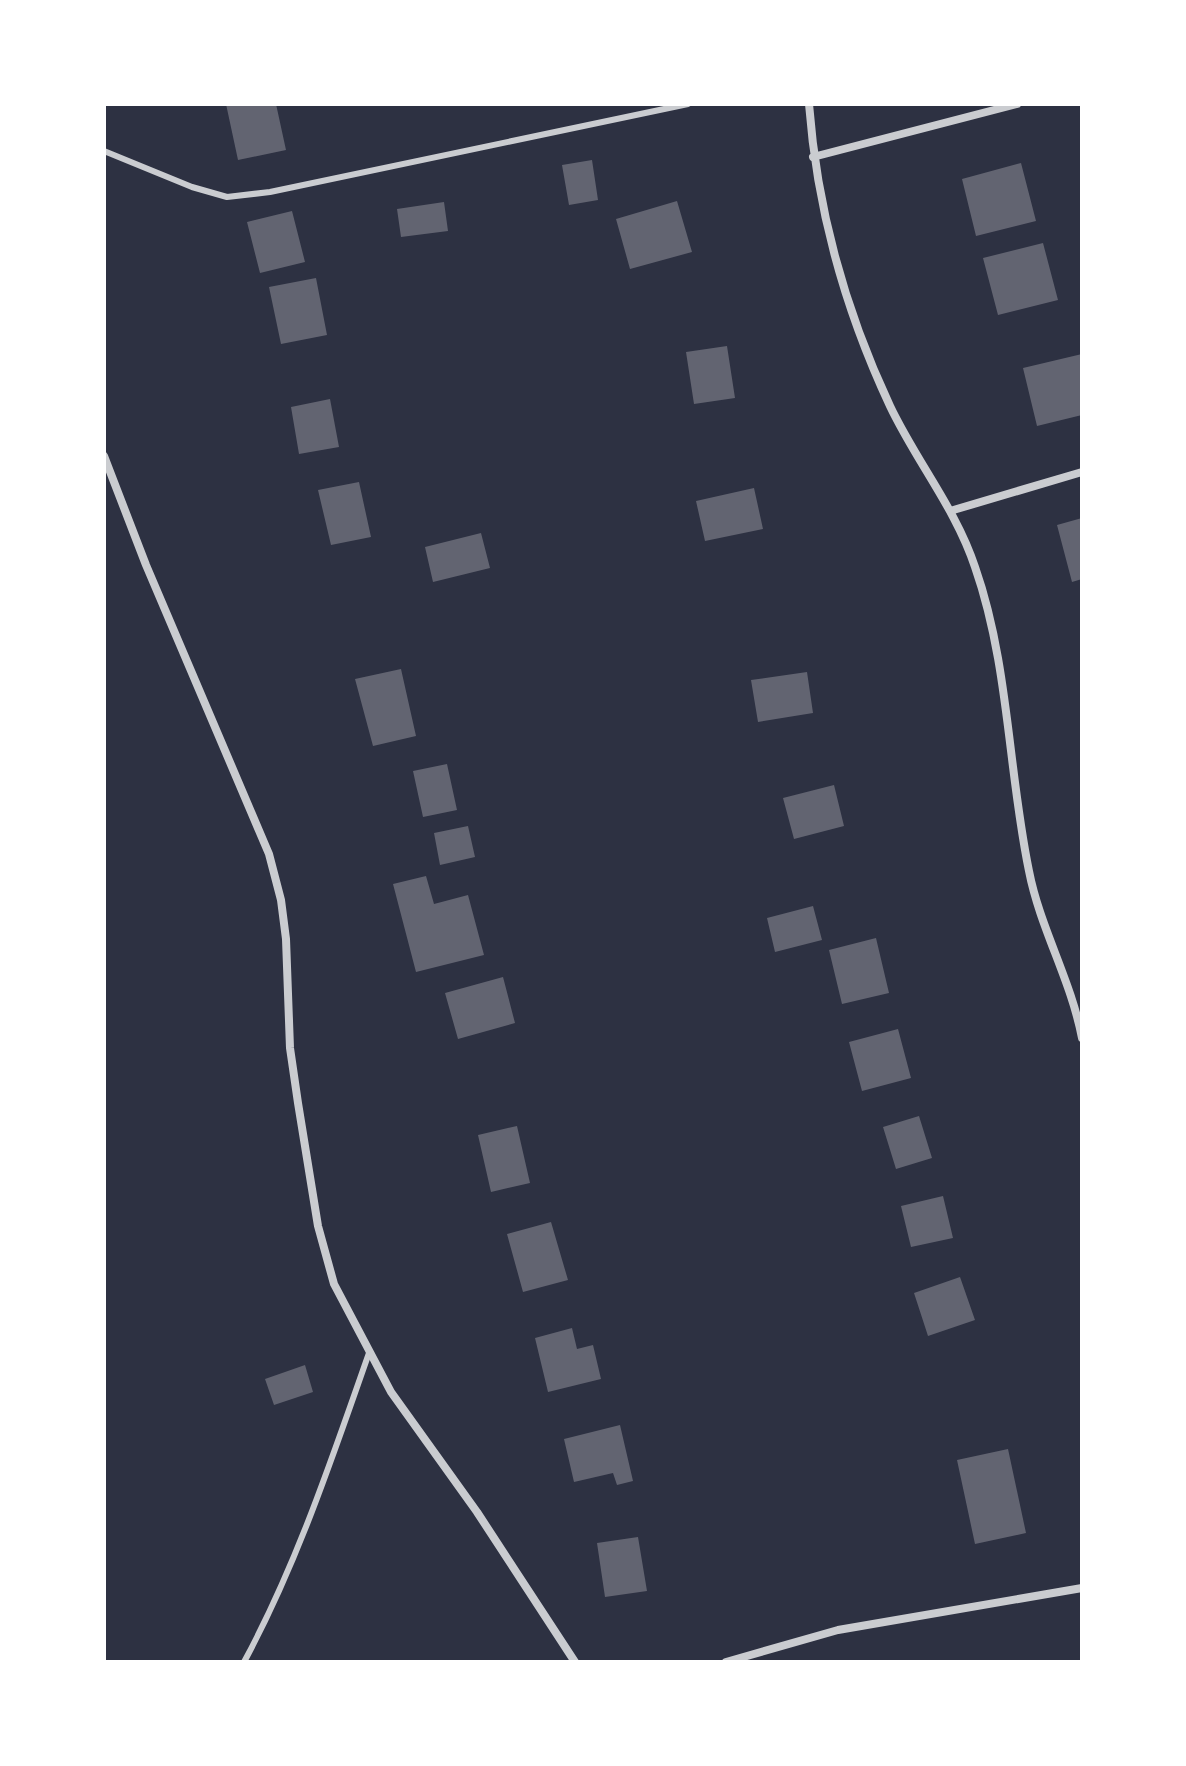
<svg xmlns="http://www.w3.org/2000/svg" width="1186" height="1766" font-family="'DM Sans',sans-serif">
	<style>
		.building { fill: #626471 }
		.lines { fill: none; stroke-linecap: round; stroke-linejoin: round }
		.service { stroke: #caccd0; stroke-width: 6 }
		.minor { stroke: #caccd0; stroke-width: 8 }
	</style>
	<rect width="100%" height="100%" fill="#2d3142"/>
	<path class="building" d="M226 104H276L286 150 238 160Z
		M592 160 598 200 569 205 562 165Z
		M1021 163 1036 221 976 236 962 179Z
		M677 201 692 252 630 269 616 219Z
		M444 202 448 231 401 237 397 209Z
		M292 211 305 262 260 273 247 222Z
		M1043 243 1058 300 998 315 983 258Z
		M316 278 327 335 281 344 269 287Z
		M727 346 735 398 694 404 686 352Z
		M1082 354V415L1037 426 1023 368Z
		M330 399 339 447 299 454 291 407Z
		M359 482 371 537 331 545 318 490Z
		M754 488 763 529 705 541 696 501Z
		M1082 518V579L1072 582 1057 525Z
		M481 533 490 568 433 582 425 547Z
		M401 669 416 736 373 746 355 679Z
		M807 672 813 713 758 722 751 680Z
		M447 764 457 810 423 817 413 771Z
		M834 785 844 826 794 839 783 798Z
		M468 826 475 857 440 865 434 833Z
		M426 876 434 904 468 895 484 955 416 972 393 884Z
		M813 906 822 940 775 952 767 918Z
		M876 938 889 993 842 1004 829 950Z
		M503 977 515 1023 458 1039 445 993Z
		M898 1029 911 1078 862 1091 849 1042Z
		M919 1116 932 1158 896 1169 883 1127Z
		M517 1126 530 1183 491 1192 478 1135Z
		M943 1196 953 1238 911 1247 901 1206Z
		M551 1222 568 1280 523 1292 507 1234Z
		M960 1277 975 1320 928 1336 914 1293Z
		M572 1328 577 1349 593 1345 601 1379 548 1392 535 1338Z
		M305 1365 313 1392 274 1405 265 1379Z
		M620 1425 633 1481 617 1485 613 1473 574 1482 564 1439Z
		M1008 1449 1026 1533 975 1544 957 1460Z
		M638 1537 647 1591 605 1597 597 1543Z"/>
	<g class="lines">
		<path class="service" d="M104 151 192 187 227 197 270 192 688 104
			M244 1662C297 1564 332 1458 369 1353"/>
		<path class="minor" d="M809 104C817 210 845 310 890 406 916 461 956 509 975 567 1009 664 1008 770 1029 871 1040 928 1071 980 1082 1038
			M813 157 1017 104
			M104 456 146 565 269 854 281 900 286 939 290 1048 298 1103 318 1226 334 1284 391 1392 477 1512 575 1662
			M950 511 1082 472
			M726 1662 838 1630 1082 1588"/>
	</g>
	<rect width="1186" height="1766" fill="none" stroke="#ffffff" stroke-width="212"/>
</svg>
